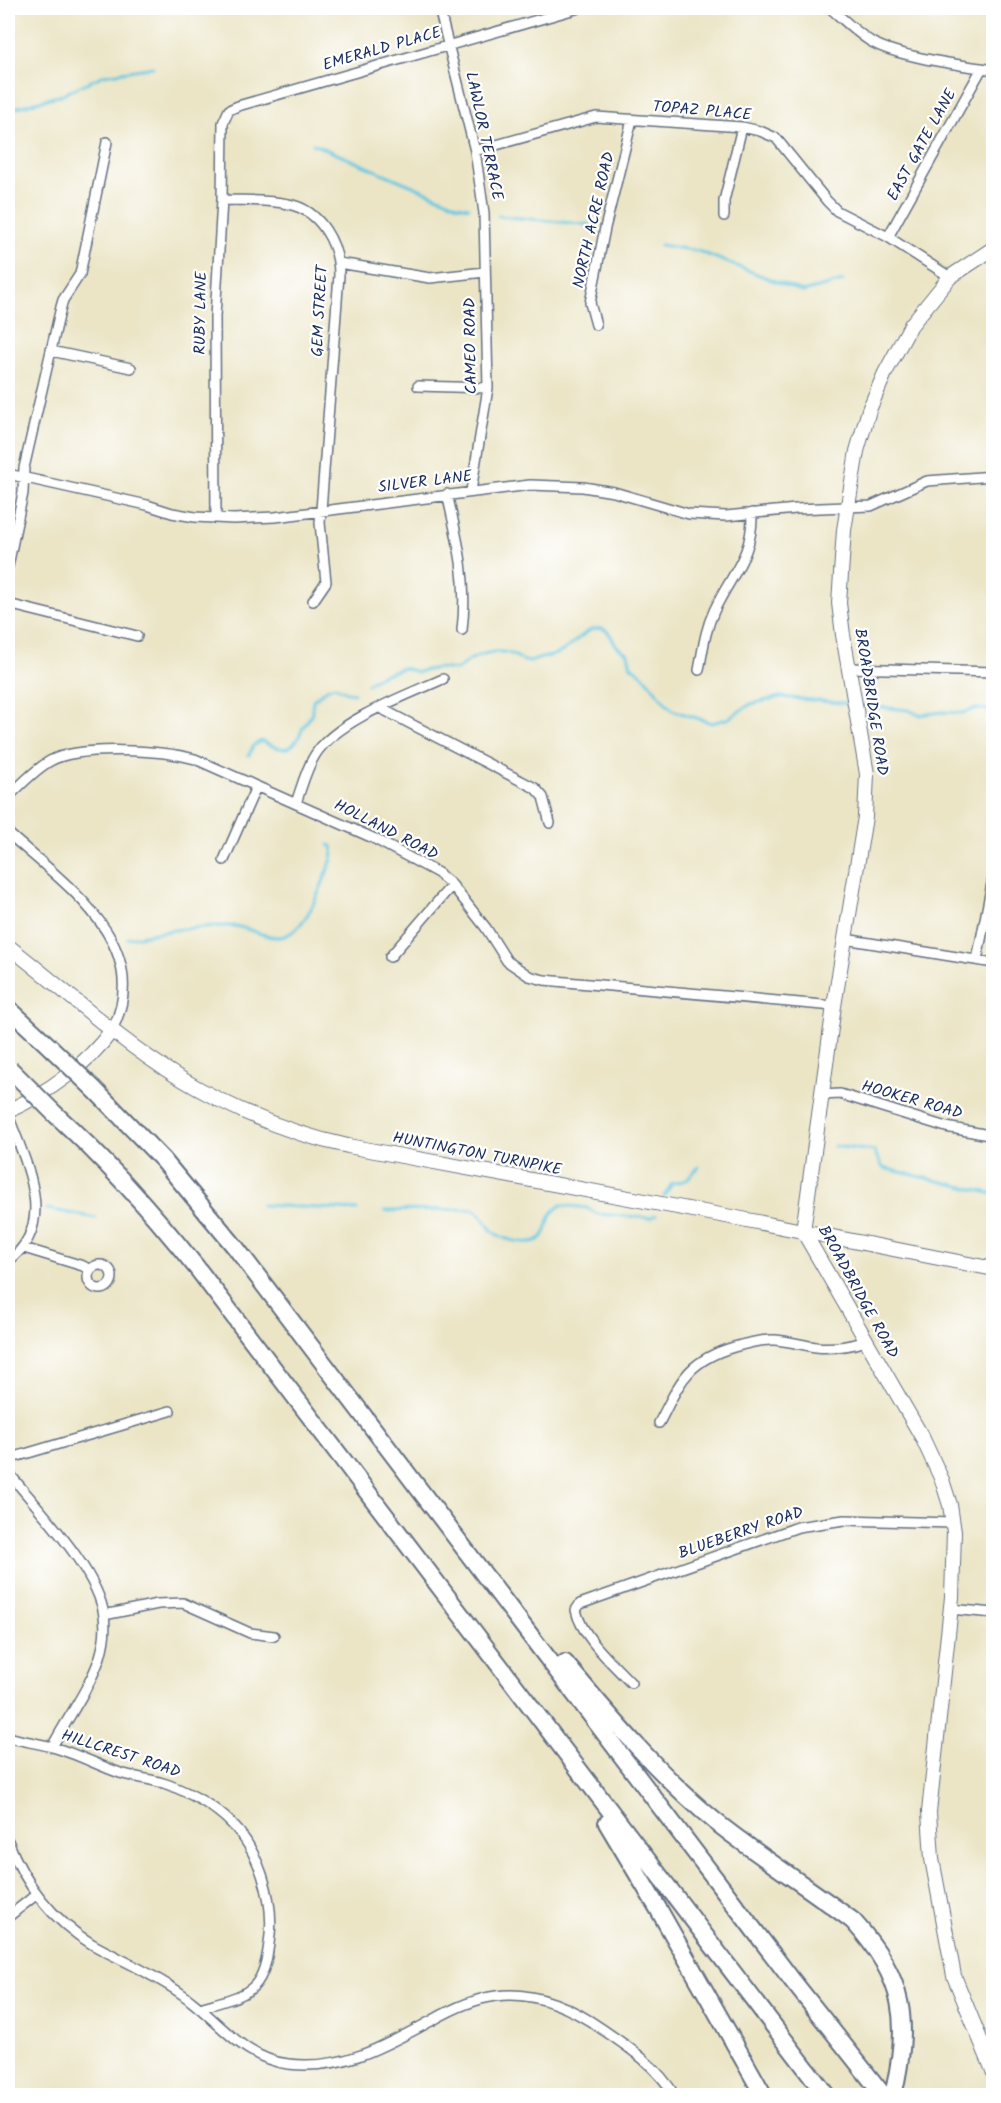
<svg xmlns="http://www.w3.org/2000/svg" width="1001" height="2103" font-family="Kalam,sans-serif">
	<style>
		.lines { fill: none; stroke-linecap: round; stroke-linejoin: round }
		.stream { stroke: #63c6e1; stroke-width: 3 }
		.minor-casing { stroke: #646f82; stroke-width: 12 }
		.secondary-casing { stroke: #646f82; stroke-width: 16 }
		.motorway-casing { stroke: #646f82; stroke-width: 20 }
		.minor { stroke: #fff; stroke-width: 9 }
		.secondary { stroke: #fff; stroke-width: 14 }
		.motorway { stroke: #fff; stroke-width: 16 }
		.motorway-bridge-casing { stroke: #646f82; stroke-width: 20; stroke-linecap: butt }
		.motorway-bridge { stroke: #fff; stroke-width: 16 }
		.labels { text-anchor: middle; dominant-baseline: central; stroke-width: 4.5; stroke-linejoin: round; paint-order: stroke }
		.street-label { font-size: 16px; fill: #1b2f5e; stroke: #fff }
	</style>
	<rect width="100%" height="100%" fill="#fff"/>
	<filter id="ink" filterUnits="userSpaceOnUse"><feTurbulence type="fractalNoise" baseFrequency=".0167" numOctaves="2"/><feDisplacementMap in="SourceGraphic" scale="12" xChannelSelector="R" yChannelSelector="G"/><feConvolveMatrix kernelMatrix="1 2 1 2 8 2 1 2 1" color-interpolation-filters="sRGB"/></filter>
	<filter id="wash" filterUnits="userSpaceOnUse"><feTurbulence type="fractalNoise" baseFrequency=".008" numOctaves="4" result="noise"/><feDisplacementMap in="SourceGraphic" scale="24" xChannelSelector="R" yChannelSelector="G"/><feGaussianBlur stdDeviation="1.35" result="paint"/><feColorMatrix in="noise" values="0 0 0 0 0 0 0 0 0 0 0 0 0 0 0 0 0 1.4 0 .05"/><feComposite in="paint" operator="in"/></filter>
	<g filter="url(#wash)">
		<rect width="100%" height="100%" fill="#ebe5c6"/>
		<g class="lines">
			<path class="stream" d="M8 110 61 95 104 75 153 67
				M313 144 458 205 469 207
				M499 216 592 225
				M660 245 698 251 803 292 843 281
				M367 684 379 676 403 668 417 672 437 668 457 670C469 658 490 648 508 653 518 655 522 664 533 661 541 657 551 657 559 653 573 647 586 625 603 629 611 631 612 641 617 646 621 650 625 651 628 654L631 666 643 675 669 707 675 711 712 723 727 719 751 704 780 697 852 704
				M859 705 909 710 919 715 942 712 963 713 974 709 994 710
				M249 755 253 746 261 741C281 751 292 754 301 732 303 726 308 721 311 715 313 710 312 705 313 700L328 688 335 686 347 692 354 693
				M128 938C162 932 198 925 233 926 248 927 262 937 277 937 306 938 323 881 332 859L333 852 332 846 329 845
				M834 1146 874 1151 883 1168 994 1194
				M664 1196 672 1184 686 1180 699 1167
				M262 1205 357 1210
				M47 1209 96 1218
				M385 1211 473 1209C487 1217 486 1227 495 1233 504 1240 534 1248 543 1236 552 1224 543 1218 561 1205L587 1208 597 1214 651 1218 656 1215"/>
		</g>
	</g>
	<g filter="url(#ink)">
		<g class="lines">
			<defs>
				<path id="minor" d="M439 8 475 151 484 213 488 388 471 491
					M830 8C843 19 856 32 870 41 896 57 961 65 994 70
					M475 151 596 117 742 127 760 131 776 138 827 201 837 211 888 237 950 277
					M222 200C243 201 267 199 288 204 321 210 339 245 339 275L320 523 326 582 313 601
					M724 216V201L742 127
					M888 237 982 68
					M339 263 430 278 485 272
					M596 325 590 303 605 228 632 120
					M51 351 131 368
					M418 386 488 388
					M8 474 147 505 172 513 195 517 234 519 275 517 530 485 583 487 614 492 689 514 726 516 796 509 871 506 927 481 994 476
					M447 494C458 541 468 581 462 630
					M216 518 215 317 222 200 223 123 229 110 238 106 579 8
					M8 566 23 493 24 468 61 307 63 300 80 274 107 142
					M8 604 137 636
					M849 668 994 672
					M699 670C703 650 705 630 714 611 731 574 753 557 752 513
					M380 708 535 788 543 797 550 823
					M8 797C21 785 34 770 50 761 79 745 162 750 195 759L373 838 438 873 452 885 464 900 486 928 507 961 529 976 544 980 834 1006
					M296 803C302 786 306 769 315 755 336 721 407 695 443 679
					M8 833C63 883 156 944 112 1030
					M224 860 256 787
					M845 939 994 963
					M390 957 452 885
					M977 960 994 873
					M822 1095 840 1094 946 1127 994 1136
					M8 1115C25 1161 59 1225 8 1261
					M24 1248 83 1266 90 1270
					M88 1277a12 12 0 1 1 24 0a12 12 0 1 1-24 0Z
					M659 1423C680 1383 686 1361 734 1347 747 1343 761 1339 775 1340 789 1341 802 1345 816 1347 833 1349 850 1346 867 1341
					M8 1459 170 1411
					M8 1472C36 1507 99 1571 104 1616 106 1629 104 1644 100 1657 90 1687 67 1719 52 1747
					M950 1609 994 1613
					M104 1615 158 1604 183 1603 250 1633 274 1636
					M631 1683C613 1664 581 1636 576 1610L580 1604 798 1527 844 1520 953 1523
					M8 1737C22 1741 37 1743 52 1747 75 1753 97 1765 120 1773 136 1778 153 1779 169 1785 190 1793 214 1806 231 1823 258 1849 274 1898 270 1935 264 1994 251 1993 200 2008
					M8 1841C24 1883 53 1921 92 1944 111 1955 130 1963 149 1974 163 1982 178 1990 191 2001 222 2025 246 2059 288 2064 344 2071 386 2045 433 2020 452 2009 474 1999 496 1996 534 1991 572 2008 602 2029 630 2048 657 2066 675 2096
					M8 1917 37 1894"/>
				<path id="secondary" d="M994 248 950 277 911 325 885 373 869 410 857 451 844 530 839 603 843 635 867 774 865 817 834 1006 803 1231 922 1437 942 1480 950 1505 954 1532 952 1597 929 1812 932 1859 954 1976 994 2073
					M8 946C63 988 115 1038 175 1075 229 1108 286 1133 348 1146L742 1219 994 1269
					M8 1111C47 1093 87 1065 112 1030"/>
				<path id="motorway" d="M8 1008 50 1047
					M94 1089 163 1160 236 1248 792 1980 884 2096
					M55 1114C107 1161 153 1213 197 1268L827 2096
					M565 1663C610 1717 662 1778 716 1822 760 1857 808 1887 853 1921 906 1979 910 2021 893 2096
					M607 1823 659 1910 764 2096"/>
			</defs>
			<use href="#minor" class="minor-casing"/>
			<use href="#secondary" class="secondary-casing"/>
			<use href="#motorway" class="motorway-casing"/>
			<use href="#minor" class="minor"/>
			<use href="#secondary" class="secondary"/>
			<use href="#motorway" class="motorway"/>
			<defs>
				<path id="motorway-bridge" d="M50 1047 94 1089
					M10 1069 55 1114"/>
			</defs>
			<use href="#motorway-bridge" class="motorway-bridge-casing"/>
			<use href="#motorway-bridge" class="motorway-bridge"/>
		</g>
	</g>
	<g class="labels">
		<g class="street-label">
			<text transform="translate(382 49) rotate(-16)">EMERALD PLACE</text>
			<text transform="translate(702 111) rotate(5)">TOPAZ PLACE</text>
			<text transform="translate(484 136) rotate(78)">LAWLOR TERRACE</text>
			<text transform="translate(922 145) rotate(-61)">EAST GATE LANE</text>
			<text transform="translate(594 220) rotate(-77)">NORTH ACRE ROAD</text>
			<text transform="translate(320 311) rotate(-87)">GEM STREET</text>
			<text transform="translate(201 313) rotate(-89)">RUBY LANE</text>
			<text transform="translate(471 346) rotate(-91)">CAMEO ROAD</text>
			<text transform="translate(425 482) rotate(-7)">SILVER LANE</text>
			<text transform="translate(871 702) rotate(81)">BROADBRIDGE ROAD</text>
			<text transform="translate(386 830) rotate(27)">HOLLAND ROAD</text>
			<text transform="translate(912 1100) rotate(16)">HOOKER ROAD</text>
			<text transform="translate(477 1154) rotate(11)">HUNTINGTON TURNPIKE</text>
			<text transform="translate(858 1292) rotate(61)">BROADBRIDGE ROAD</text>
			<text transform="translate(741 1533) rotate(-19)">BLUEBERRY ROAD</text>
			<text transform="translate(121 1754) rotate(18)">HILLCREST ROAD</text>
		</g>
	</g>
	<rect width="1001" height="2103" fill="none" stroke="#fff" stroke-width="30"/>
</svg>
